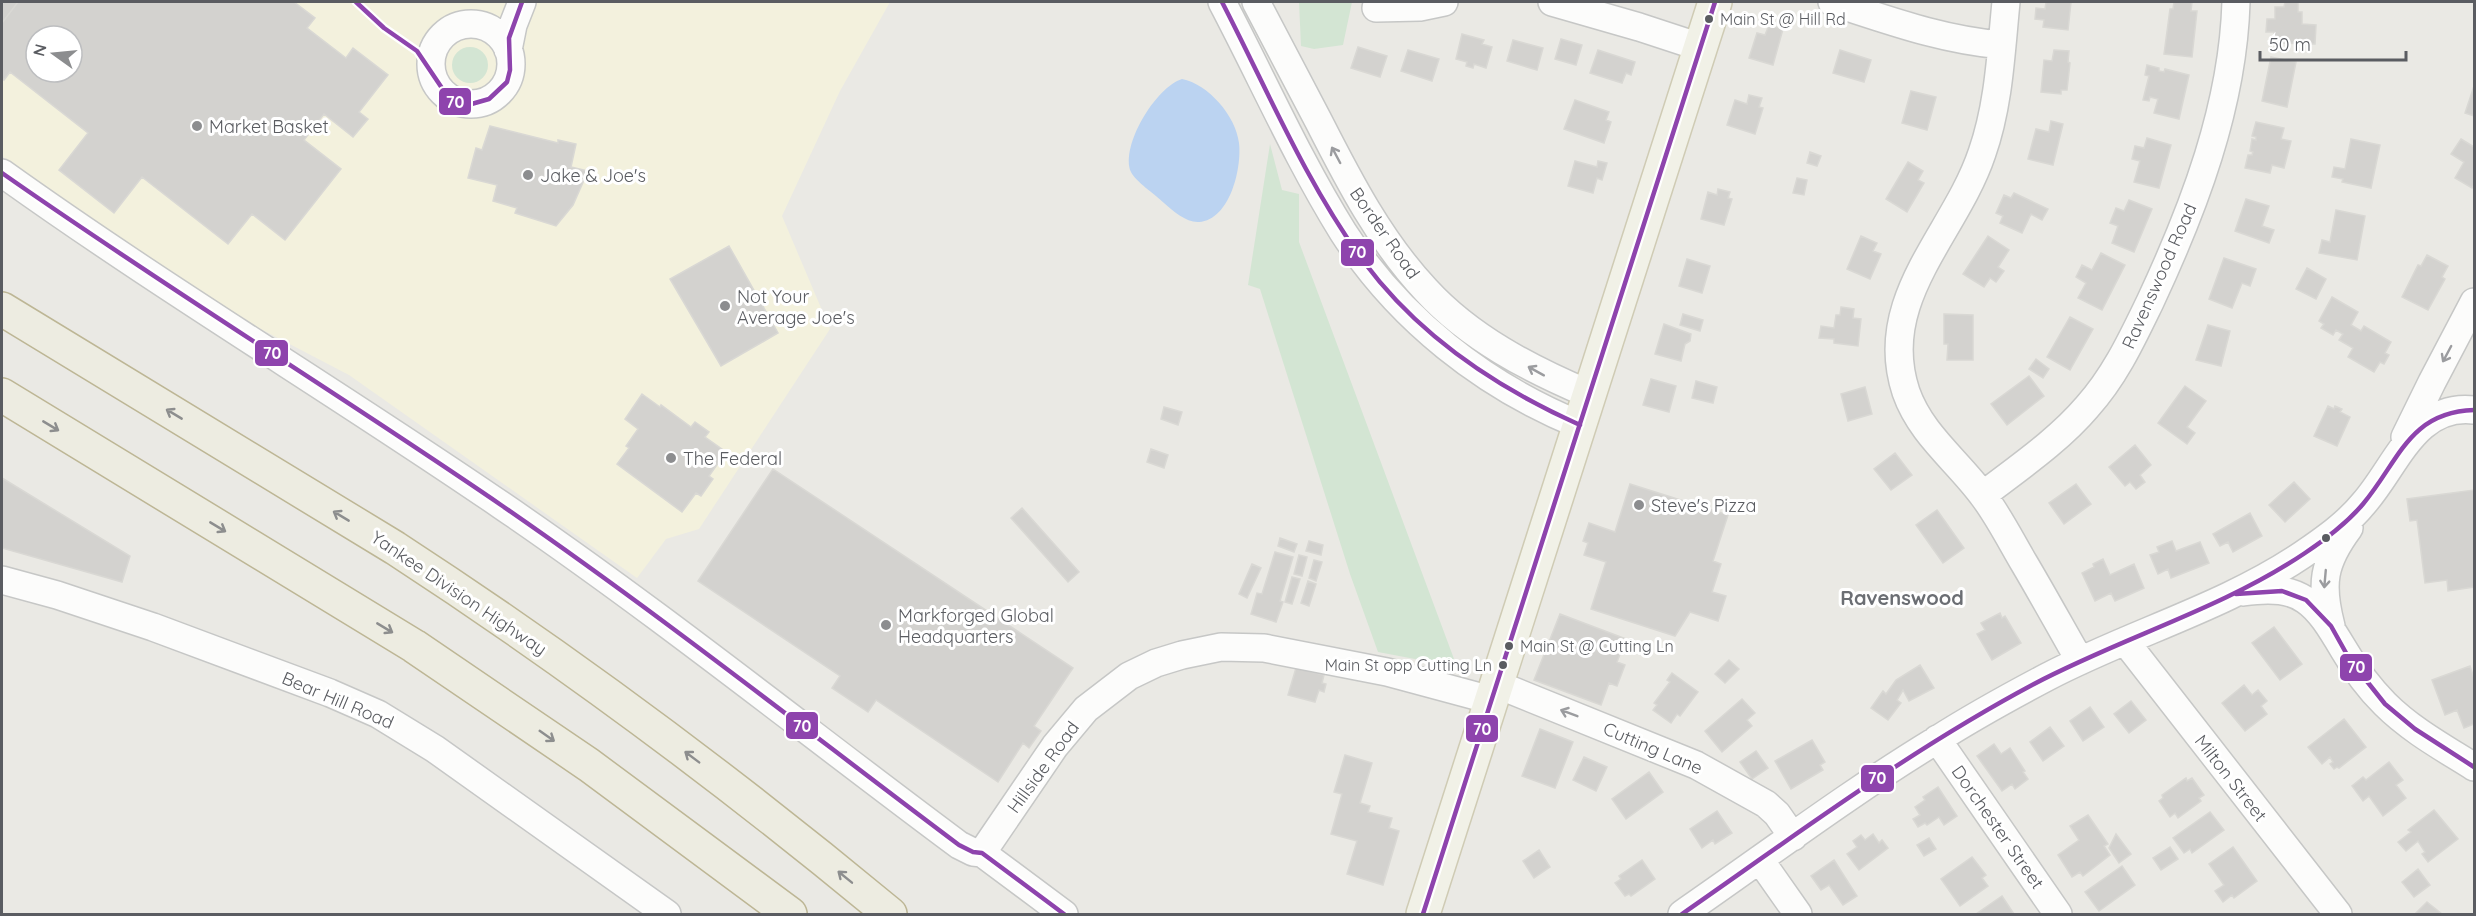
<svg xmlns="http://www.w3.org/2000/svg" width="2476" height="916" font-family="Quicksand,sans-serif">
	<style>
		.commercial { fill: #f3f1dd; fill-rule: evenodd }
		.green { fill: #d3e5d3 }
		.water { fill: #bbd3f1 }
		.building { fill: #d3d2cf; stroke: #d9d8d4; stroke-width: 1.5; fill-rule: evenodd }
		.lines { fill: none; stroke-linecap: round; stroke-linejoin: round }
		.minor-casing { stroke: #c6c7c6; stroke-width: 30 }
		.major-casing { stroke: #cfcbb4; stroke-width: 36 }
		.highway-casing { stroke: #bdb695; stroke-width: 36 }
		.minor { stroke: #fcfcfb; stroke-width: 27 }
		.major { stroke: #f1f1e7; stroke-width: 33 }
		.highway { stroke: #edece1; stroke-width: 33 }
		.bus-1-casing { stroke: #fff; stroke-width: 9 }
		.bus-1 { stroke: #8e44ad; stroke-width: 4.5 }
		.oneway { stroke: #9b9c9f }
		.oneway2 { stroke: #8d8e8e }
		.bus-dot { fill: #5a5c61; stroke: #fff; stroke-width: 2 }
		.poi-dot { fill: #8c8d8f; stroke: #fff; stroke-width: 2 }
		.labels { text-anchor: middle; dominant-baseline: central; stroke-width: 6; stroke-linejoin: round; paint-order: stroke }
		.bus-label { font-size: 16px; fill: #5a5c61; stroke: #fff; text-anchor: start }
		.poi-label { font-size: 18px; fill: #5a5c61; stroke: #fff; text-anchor: start }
		.street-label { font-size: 18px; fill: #5a5c61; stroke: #fff }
		.neighbourhood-label { font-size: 20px; font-weight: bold; fill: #6b6e73; stroke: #fff }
		.line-badge { stroke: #fff; stroke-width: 2 }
		.badge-label { font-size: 16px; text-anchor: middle; font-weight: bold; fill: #fff }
	</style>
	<rect width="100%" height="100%" fill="#eae9e4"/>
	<path class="commercial" d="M2 2H890L840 91 782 216 830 329 699 529 666 539 637 578 349 375 253 325 111 234 2 156ZM36 36H72V72H36Z"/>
	<path class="green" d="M1299 2H1352L1343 45 1314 49 1301 46Z
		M452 65a18 18 0 1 1 36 0a18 18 0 1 1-36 0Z
		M1270 144 1282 190 1299 194V242L1457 667 1378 652 1350 574 1260 289 1248 285Z"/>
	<path class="water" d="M1182 79C1208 84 1236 116 1239 143 1242 168 1230 220 1199 222 1187 223 1173 211 1164 203 1156 195 1135 181 1131 172 1120 146 1156 87 1182 79Z"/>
	<path class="building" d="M4 2H18L2 23V4Z
		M18 2H294L315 18 307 28 346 58 353 48 388 75 359 112 368 119 353 137 324 114 304 140 341 169 285 240 252 214 228 244 142 177 114 213 59 170 88 133 10 72 4 80 2 78V23ZM36 36H72V72H36Z
		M2046 2H2071L2068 30 2043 27 2044 20 2035 19 2036 8 2045 9Z
		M2174 2H2192L2191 11H2197L2192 57 2164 54 2170 9H2173Z
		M2285 2H2298V12H2302V24L2316 25 2315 44 2274 43V32H2266L2267 19H2275V7H2284Z
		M1769 25 1783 29 1773 65 1749 58 1757 33 1765 35Z
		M1462 34 1484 40 1482 44 1492 47 1486 68 1474 64 1473 68 1466 66 1467 62 1456 59Z
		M1561 39 1582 45 1576 65 1555 59Z
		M1513 40 1543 48 1537 70 1507 61Z
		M1358 47 1387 56 1380 77 1351 68Z
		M1408 50 1439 59 1432 81 1401 71Z
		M1598 50 1635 62 1631 75 1626 73 1622 83 1590 73Z
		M1840 50 1871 60 1864 82 1833 73Z
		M2054 50 2069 51 2068 62 2070 63 2067 90H2061V94L2041 92 2044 60 2052 61Z
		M2271 57 2296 62 2287 107 2262 101Z
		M2147 65 2159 68V71L2164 72 2165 69 2189 75 2179 119 2154 113 2158 99 2150 97 2149 101 2143 100 2149 76 2145 75Z
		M2474 86V116L2465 113Z
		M1911 91 1936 97 1927 130 1902 123Z
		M1749 95 1762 98 1759 107 1763 108 1755 134 1727 125 1735 100 1747 104Z
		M1575 100 1609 112 1606 120 1611 122 1604 143 1564 129Z
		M2051 121 2063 124 2053 165 2028 159 2036 129 2049 132Z
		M2256 122 2284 128 2281 139 2291 141 2284 168 2272 165 2270 173 2245 168 2248 155H2252L2253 152 2250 151 2252 139 2256 140V137L2252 136Z
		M490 126 558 143V140L576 144 571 167 588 171 573 205 556 226 515 213 517 208 493 201 497 185 468 178 476 148 482 150Z
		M2147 138 2171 145 2159 188 2134 182 2140 161 2132 159 2135 146 2144 148Z
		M2351 139 2380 145 2371 188 2342 182 2343 179 2332 177 2334 167 2345 169Z
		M2461 139 2474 147V185L2472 188 2455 178 2464 162 2451 154Z
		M1810 152 1821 156 1817 166 1807 163Z
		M1575 161 1597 167 1598 161 1607 163 1602 180 1597 178 1593 193 1568 186Z
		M1908 162 1923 171 1918 180 1924 183 1907 212 1886 199Z
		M1797 178 1807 180 1804 195 1793 193Z
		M1718 189 1730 192 1728 198 1732 199 1724 225 1701 219 1708 192 1717 195Z
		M2014 193 2048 209 2042 220 2031 214 2022 233 2000 223 2003 216 1996 213 2004 195 2011 198Z
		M2246 199 2269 206 2262 226 2274 230 2269 243 2235 231Z
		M2129 200 2152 209 2134 252 2112 243 2118 226 2110 223 2116 208 2124 211Z
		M2336 210 2365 216 2357 260 2319 253 2322 240 2330 242Z
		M1861 236 1877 243 1873 251 1881 254 1870 279 1847 269Z
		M1988 236 2009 250 1998 267 2004 271 1996 282 1990 278 1984 287 1963 274Z
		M729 246 778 333 721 366 670 279Z
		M2101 253 2125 265 2102 310 2078 298 2086 283 2076 277 2082 265 2092 270Z
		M2427 255 2448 266 2442 277 2445 279 2428 310 2402 297 2418 265 2421 266Z
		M2224 258 2256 269 2250 286 2242 283 2232 308 2209 299Z
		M1687 259 1710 266 1702 293 1679 286Z
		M2307 268 2326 279 2316 299 2296 289Z
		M2332 297 2358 312 2351 325 2361 331 2364 326 2391 342 2385 353 2389 355 2384 364 2380 362 2374 372 2348 357 2353 348 2339 340 2343 334 2336 330 2333 335 2321 328 2324 324 2319 321Z
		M1841 307 1854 309 1853 318 1861 319 1858 346 1834 343V339L1819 338 1821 326 1834 328 1836 315H1840Z
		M1683 314 1703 320 1700 331 1680 325Z
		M1944 314 1973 315V360H1947L1948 344H1944Z
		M2070 317 2093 329 2070 370 2047 357Z
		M1664 324 1691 334 1690 341 1685 344 1681 361 1655 354Z
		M2208 325 2230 331 2221 366 2196 360Z
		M2036 359 2049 369 2043 378 2029 369Z
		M2029 376 2044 396 2007 425 1991 404Z
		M1651 379 1676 386 1669 412 1643 405Z
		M1696 381 1717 387 1713 403 1692 398Z
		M2185 386 2206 401 2187 427 2195 433 2187 444 2158 423Z
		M1865 387 1872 414 1848 421 1841 394Z
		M642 394 660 407 661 405 691 427 695 422 709 432 705 437 726 452 709 476 713 479 701 496 696 493 682 512 617 464 629 448 626 446 638 429 625 419Z
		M2328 406 2334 409 2335 406 2342 409 2340 412 2350 417 2337 446 2314 436Z
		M1164 407 1182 412 1178 425 1161 419Z
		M2135 445 2151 465 2140 475 2145 482 2136 489 2130 482 2125 486 2109 467Z
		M1151 449 1168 455 1164 468 1147 462Z
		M1895 453 1912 475 1891 490 1874 469Z
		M773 469 1073 668 1034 726 1041 731 1029 748 1023 743 998 782 876 700 868 712 832 688 840 676 698 581Z
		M2 478 130 556 122 582 2 548Z
		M2294 482 2310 499 2285 522 2269 505Z
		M1630 484 1728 515 1713 561 1721 564 1712 592 1726 596 1718 621 1690 612 1675 636 1591 609 1606 562 1584 555 1588 543 1583 541 1589 523 1615 532Z
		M2076 484 2091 504 2064 524 2049 503Z
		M2474 490V587L2448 591 2447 580 2425 583 2417 520 2410 521 2407 499Z
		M1022 508 1079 572 1068 582 1011 518Z
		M1937 510 1964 548 1943 563 1916 525Z
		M2250 513 2262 536 2233 552 2228 542 2220 546 2213 534Z
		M1280 538 1297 544 1294 552 1278 546Z
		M1309 541 1323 545 1321 555 1306 551Z
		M2172 541 2176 551 2200 542 2209 563 2171 578 2168 569 2158 574 2150 555 2159 552 2157 547Z
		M1275 552 1293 557 1280 601 1283 602 1276 622 1251 614 1257 593 1262 594Z
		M1299 555 1307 557 1302 576 1294 574Z
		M2103 559 2110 575 2134 564 2144 588 2115 601 2111 593 2095 601 2082 573 2094 567 2093 564Z
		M1314 560 1322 562 1316 581 1309 578Z
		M1252 564 1261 568 1247 598 1239 594Z
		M1292 577 1300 579 1292 604 1285 602Z
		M1308 581 1316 584 1309 606 1301 603Z
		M2000 613 2002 618 2005 616 2021 643 1992 660 1977 634 1985 630 1981 623Z
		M1560 614 1626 639 1617 662 1625 665 1617 686 1609 683 1601 705 1534 680Z
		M2274 627 2302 664 2280 680 2252 643Z
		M1729 660 1739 669 1725 683 1715 674Z
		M1920 665 1934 688 1909 701 1903 690 1897 700 1901 703 1888 720 1871 708 1883 691 1886 694 1896 680Z
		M2470 666 2474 678V724L2464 728 2457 710 2445 715 2432 680Z
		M1296 668 1324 675 1322 683 1326 684 1324 692 1319 690 1315 702 1288 695Z
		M1672 673 1698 692 1680 716 1677 714 1671 723 1653 710 1657 705 1654 703 1670 682 1667 680Z
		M2244 685 2252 695 2258 690 2267 701 2261 706 2267 714 2245 731 2222 703Z
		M1742 699 1755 713 1747 720 1752 726 1722 752 1705 731Z
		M2131 701 2146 720 2129 733 2114 714Z
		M2090 707 2104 727 2083 741 2070 721Z
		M2344 719 2366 747 2339 768 2337 767 2334 769 2330 764 2333 762 2330 757 2322 764 2308 747Z
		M2050 727 2064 746 2043 761 2030 742Z
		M1540 729 1573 742 1555 788 1522 776Z
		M1812 740 1825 762 1820 765 1823 770 1791 789 1775 761Z
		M1994 744 2001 754 2010 748 2025 771 2023 772 2028 779 2015 789 2012 784 2002 791 1977 756Z
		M1756 751 1768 768 1752 779 1740 762Z
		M1345 755 1372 763 1360 803 1370 806 1368 812 1392 818 1389 828 1399 831 1383 885 1347 874 1357 841 1331 834 1342 794 1334 792Z
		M1584 757 1607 767 1596 791 1573 780Z
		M2389 762 2403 780 2396 785 2406 798 2383 816 2369 796 2363 801 2352 786 2363 777 2366 780Z
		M1649 772 1663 792 1626 819 1612 799Z
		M2186 778 2187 781 2192 778 2204 795 2199 798 2201 801 2178 818 2175 813 2170 817 2159 801 2163 798 2162 795Z
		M1938 787 1957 816 1944 825 1939 817 1927 825 1925 823 1918 827 1913 819 1920 815 1915 807 1925 800 1923 797Z
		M2434 810 2458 839 2428 862 2422 854 2425 852 2418 841 2406 851 2398 842 2411 832 2408 830Z
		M1717 811 1732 833 1715 844 1713 840 1702 848 1690 829Z
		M2210 812 2224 830 2192 853 2190 849 2184 853 2173 838Z
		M2088 815 2108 844 2104 846 2110 855 2083 876 2080 872 2072 877 2058 855 2079 840 2070 826Z
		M1873 834 1879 843 1882 840 1888 848 1859 870 1847 854 1857 847 1853 841 1861 835 1865 840Z
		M2116 834 2131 854 2119 863 2109 848Z
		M1929 838 1936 849 1924 856 1917 845Z
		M2170 847 2178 859 2161 870 2153 858Z
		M2233 847 2257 881 2234 898 2232 895 2223 902 2215 891 2224 885 2209 864Z
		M1539 850 1550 867 1534 878 1523 861Z
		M1972 857 1986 875 1982 878 1988 886 1960 906 1941 879Z
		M1642 860 1655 879 1631 896 1629 894 1625 896 1615 883 1621 879 1619 876Z
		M1834 860 1857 896 1843 905 1829 885 1821 890 1811 876Z
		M2122 866 2135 885 2099 911 2085 892Z
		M2418 869 2430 885 2414 897 2402 882Z
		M2002 896 2014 914H1976Z
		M2427 902 2442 914H2415Z"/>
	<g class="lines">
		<defs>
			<path id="minor" d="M1222 2C1262 78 1297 158 1343 232 1399 319 1484 386 1580 425
				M1256 2C1277 42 1298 82 1319 122 1349 181 1380 241 1426 290 1470 338 1530 369 1589 394
				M1552 2 1639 27 1700 47
				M1832 2C1888 20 1942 40 2002 45
				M2006 2C2001 52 1999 105 1982 153 1955 234 1875 299 1906 392 1921 435 1958 461 1984 497 1999 517 2011 541 2024 563 2043 595 2061 628 2080 661
				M1376 8 1420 7 1444 2
				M431 64a40 40 0 1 1 80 0a40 40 0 1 1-80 0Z
				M508 50 513 25 522 2
				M2 173C164 289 336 392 501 505 658 612 807 732 959 845L973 852 982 853 1064 914
				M2405 437 2432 382 2474 302
				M1983 495C2018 468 2058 441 2087 407 2115 376 2132 339 2150 302 2194 208 2233 106 2236 2
				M2 580 57 595 153 627 330 693 378 714 435 749 667 914
				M2243 592C2303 583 2316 603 2344 650 2355 669 2369 688 2385 704 2411 730 2444 748 2474 767
				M2331 626C2320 584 2323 563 2349 528
				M2125 641 2338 914
				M1496 684 1696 765 1766 804 1777 814 1793 837
				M1937 739 2058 914
				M982 853 1055 746 1086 709 1129 676 1156 663 1182 655 1221 647 1264 648 1387 672 1491 700
				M1760 860 1798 914
				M1682 914C1766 856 1848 794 1935 741 1971 718 2009 697 2047 677 2131 633 2223 608 2302 555 2324 540 2347 524 2364 503 2396 467 2415 403 2474 410"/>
			<path id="major" d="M1423 914 1715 2"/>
			<path id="highway" d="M2 309 395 548C567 660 732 783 890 914
				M2 395 414 646 589 765 790 914"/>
		</defs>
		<use href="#minor" class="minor-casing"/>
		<use href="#major" class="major-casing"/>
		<use href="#highway" class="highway-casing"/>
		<use href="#minor" class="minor"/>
		<use href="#major" class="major"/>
		<use href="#highway" class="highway"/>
		<defs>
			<path id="bus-1" d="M356 2 384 28 417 51 448 97 457 103 468 105 489 99 507 82 510 70 509 38 522 2
				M1222 2C1267 89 1306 183 1364 262 1419 336 1497 388 1580 425
				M2 173C166 288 336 392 501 505 658 613 807 731 959 845L973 852 982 853 1064 914
				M2236 594 2282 591 2306 600 2331 626 2350 660 2385 704 2415 729 2474 767
				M1423 914 1715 2
				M1682 914C1797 834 1910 750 2034 684 2123 637 2222 609 2305 553 2326 539 2347 523 2363 504 2399 461 2409 412 2474 410"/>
		</defs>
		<use href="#bus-1" class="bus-1-casing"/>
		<use href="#bus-1" class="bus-1"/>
	</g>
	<defs><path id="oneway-shaft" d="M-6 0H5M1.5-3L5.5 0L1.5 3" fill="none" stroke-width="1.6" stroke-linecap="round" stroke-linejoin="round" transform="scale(1.5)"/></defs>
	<g class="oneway">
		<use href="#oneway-shaft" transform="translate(1336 155) rotate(-118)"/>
		<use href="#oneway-shaft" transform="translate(2447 354) rotate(118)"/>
		<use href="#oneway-shaft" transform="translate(1536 371) rotate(-151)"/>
		<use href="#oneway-shaft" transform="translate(2325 579) rotate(95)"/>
		<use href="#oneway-shaft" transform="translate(1569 713) rotate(-159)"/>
	</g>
	<g class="oneway2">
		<use href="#oneway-shaft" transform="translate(174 414) rotate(-149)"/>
		<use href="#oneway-shaft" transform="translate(51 426) rotate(31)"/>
		<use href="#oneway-shaft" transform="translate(341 516) rotate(-149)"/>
		<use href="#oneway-shaft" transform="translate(218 527) rotate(31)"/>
		<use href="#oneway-shaft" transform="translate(385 628) rotate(31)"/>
		<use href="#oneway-shaft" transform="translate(547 736) rotate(35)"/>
		<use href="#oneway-shaft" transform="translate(692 757) rotate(-143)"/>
		<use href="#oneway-shaft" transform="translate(845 877) rotate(-141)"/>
	</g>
	<g class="bus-dot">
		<circle cx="1709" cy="19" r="5"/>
		<circle cx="2326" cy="538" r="5"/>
		<circle cx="1509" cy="646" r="5"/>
		<circle cx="1503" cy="665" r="5"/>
	</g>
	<g class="poi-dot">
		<circle cx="197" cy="126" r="6"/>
		<circle cx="528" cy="175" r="6"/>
		<circle cx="725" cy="306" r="6"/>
		<circle cx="671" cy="458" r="6"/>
		<circle cx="1639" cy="505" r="6"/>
		<circle cx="886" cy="625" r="6"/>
	</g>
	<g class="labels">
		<g class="bus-label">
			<text x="1720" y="19">Main St @ Hill Rd</text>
			<text x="1520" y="646">Main St @ Cutting Ln</text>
			<text x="1492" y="665" text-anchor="end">Main St opp Cutting Ln</text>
		</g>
		<g class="poi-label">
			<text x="209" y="126">Market Basket</text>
			<text x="540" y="175">Jake &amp; Joe's</text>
			<text x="737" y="296">Not Your<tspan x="737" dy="21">Average Joe's</tspan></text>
			<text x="683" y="458">The Federal</text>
			<text x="1651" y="505">Steve's Pizza</text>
			<text x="898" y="615">Markforged Global<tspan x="898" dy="21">Headquarters</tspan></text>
		</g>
		<g class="street-label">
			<text transform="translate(1385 233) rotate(55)">Border Road</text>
			<text transform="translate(2159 276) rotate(-66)">Ravenswood Road</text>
			<text transform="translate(459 593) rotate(34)">Yankee Division Highway</text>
			<text transform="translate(338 700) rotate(23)">Bear Hill Road</text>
			<text transform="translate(1653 748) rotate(23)">Cutting Lane</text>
			<text transform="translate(1043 767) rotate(-54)">Hillside Road</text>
			<text transform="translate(2231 778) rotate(52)">Milton Street</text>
			<text transform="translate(1998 827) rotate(55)">Dorchester Street</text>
		</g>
		<g class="neighbourhood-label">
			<text x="1902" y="597">Ravenswood</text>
		</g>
	</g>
	<g class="line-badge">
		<rect x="438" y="87" width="34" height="29" rx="6" fill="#8e44ad"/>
		<rect x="1340" y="238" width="35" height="29" rx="6" fill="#8e44ad"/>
		<rect x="254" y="339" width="35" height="28" rx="6" fill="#8e44ad"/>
		<rect x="2339" y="653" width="34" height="29" rx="6" fill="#8e44ad"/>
		<rect x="785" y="711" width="34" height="29" rx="6" fill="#8e44ad"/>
		<rect x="1465" y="714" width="34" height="29" rx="6" fill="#8e44ad"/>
		<rect x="1860" y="764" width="35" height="29" rx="6" fill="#8e44ad"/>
	</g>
	<g class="badge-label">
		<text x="455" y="108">70</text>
		<text x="1357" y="258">70</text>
		<text x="272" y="359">70</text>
		<text x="2356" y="673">70</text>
		<text x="802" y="732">70</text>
		<text x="1482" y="735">70</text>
		<text x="1877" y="784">70</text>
	</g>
	<rect width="2476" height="916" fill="none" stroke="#5a5c61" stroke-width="6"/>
	<g transform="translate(54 54) rotate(285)"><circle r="28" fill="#ffffff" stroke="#bdbec0" stroke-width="1.5"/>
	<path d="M0-4.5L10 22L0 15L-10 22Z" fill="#8c8d8f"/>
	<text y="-9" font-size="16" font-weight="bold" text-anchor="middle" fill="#5a5c61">N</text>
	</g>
	<path d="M2260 51v9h146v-9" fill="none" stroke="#5a5c61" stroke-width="3"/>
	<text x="2269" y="51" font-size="18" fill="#5a5c61" stroke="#ffffff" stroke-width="4.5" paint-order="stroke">50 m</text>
</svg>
